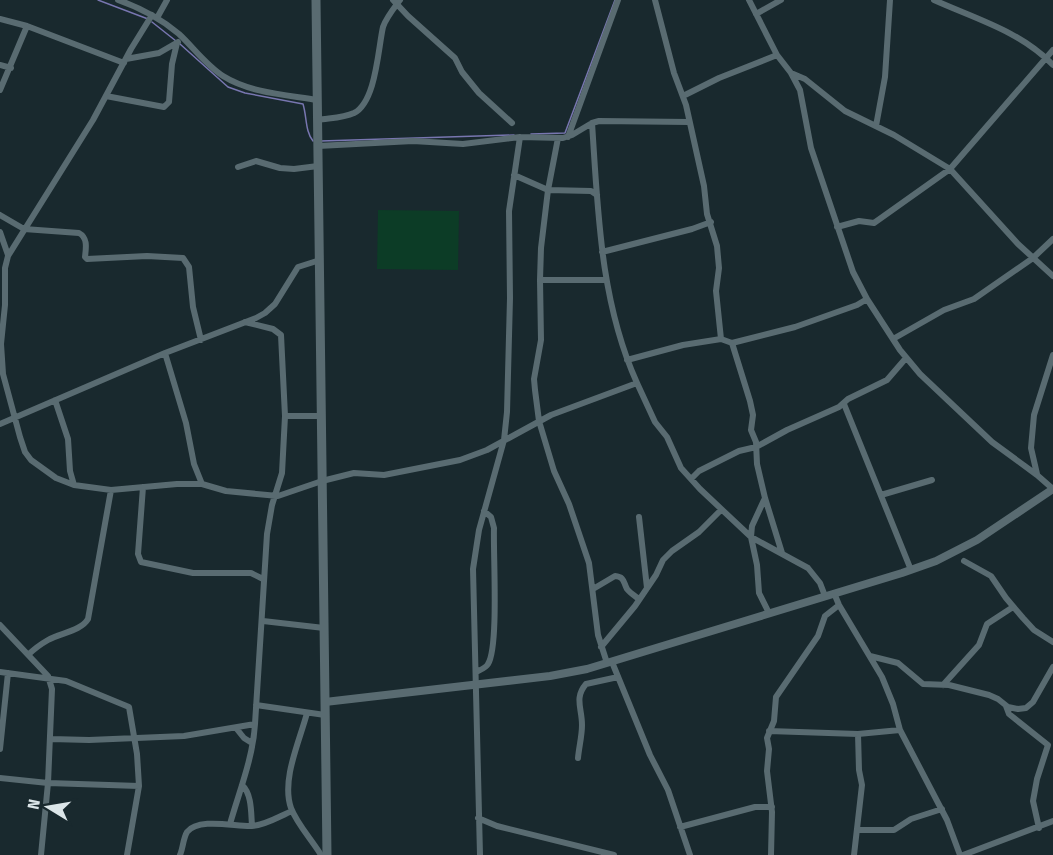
<svg xmlns="http://www.w3.org/2000/svg" width="1053" height="855" font-family="'Fira Sans Condensed',sans-serif">
	<style>
		.green { fill: #0c3c26 }
		.lines { fill: none; stroke-linecap: round; stroke-linejoin: round }
		.stream { stroke: #7876b0; stroke-width: 1.5 }
		.minor { stroke: #596b71; stroke-width: 6 }
		.tertiary { stroke: #596b71; stroke-width: 8 }
		.secondary { stroke: #596b71; stroke-width: 9 }
	</style>
	<rect width="100%" height="100%" fill="#19292e"/>
	<path class="green" d="M378 210 459 211 458 270 377 269Z"/>
	<g class="lines">
		<path class="stream" d="M98 0 148 19
			M152 22 176 41
			M180 44 228 87 245 93 303 104C307 117 305 131 313 141
			M531 134 565 133 615 0
			M321 141 514 135"/>
		<path class="minor" d="M118 0C141 8 160 18 179 34 193 47 206 65 223 76 250 93 287 95 317 100
			M393 0 408 16 455 58 462 72 479 93 512 123
			M655 0 674 73 686 105 704 186 707 214 717 246 719 268 716 291 721 339 732 343 795 327 857 305 867 299
			M749 0 777 55 791 73 800 90 811 148 853 272 867 299 900 350 920 374 992 442 1037 475 1053 489
			M934 0C976 19 1020 31 1053 65
			M756 14 781 0
			M152 15 131 49 93 120 8 256 5 268V305L1 344 3 374 20 437 25 452 31 460 56 478 74 485 111 490 177 484H202L226 491 278 496 322 481 354 473 384 475 460 460 487 450 551 415 637 383 655 422 667 437 681 468 700 489 751 537 808 568 820 583 825 596
			M157 18 167 0
			M0 19 27 26 124 63
			M126 59 159 53 178 42
			M0 65 11 68
			M791 73 805 79 845 111 894 135 950 169 1018 244 1053 276
			M0 90 27 26
			M106 96 164 107 169 102 172 64 177 43
			M683 96 719 78 777 55
			M318 120C329 118 343 118 354 113 376 102 378 49 383 27 386 18 394 8 400 0
			M592 123C598 211 600 301 637 383
			M876 126 885 77 890 0
			M568 137 618 0
			M558 138 548 190 541 248 540 280 541 340 534 379 535 390 539 421 554 471 569 504 589 563 598 635 607 663
			M318 146 413 141 463 144 520 137 563 138 572 135 592 123 599 121 689 122
			M238 167 256 161 280 168 294 169 318 166
			M514 175 548 190 591 191 597 195
			M0 215 24 229 79 233C88 238 86 248 85 257L87 259 147 256 183 258 189 267 193 307 201 340
			M837 227 859 221 874 223 950 169 1053 50
			M0 232 8 255
			M602 252 692 229 711 222
			M540 280H606
			M893 339 944 310 974 299 1033 258 1053 239
			M732 343 750 401 753 415 751 430 756 442 757 464 765 498 782 553
			M165 353 186 423 194 464 202 484
			M627 360 683 345 721 339
			M55 400 68 439 70 471 74 485
			M844 404 911 570
			M285 416H322
			M0 424 165 353 256 318 265 313 275 304 298 267 320 260
			M1037 474 1031 448 1034 415 1053 355
			M691 479 699 471 739 451 756 447 787 430 839 407 848 399 887 380 906 358
			M143 487 138 554 141 562 193 573H251L263 579
			M881 495 932 480
			M764 500 752 526 751 537 757 565 759 593 769 613
			M639 517 647 588
			M964 561 991 576 1006 598 1023 618 1034 630 1053 642
			M593 589 615 576C625 577 623 582 627 589 630 593 635 596 639 599
			M834 593 839 605 882 677 893 704 900 730 947 820 960 855
			M263 621 324 628
			M0 625 48 676 52 689 48 783 0 778
			M601 647 635 606 656 575 663 560 672 551 699 532 721 510
			M28 655C34 649 41 644 48 640 60 633 81 631 88 619L111 490
			M870 656 898 663 923 684 949 685 989 695 998 699 1008 707 1018 709 1026 708 1033 702 1053 667
			M612 662 650 755 668 790 690 855
			M0 672 66 681 129 707 137 754 139 786 127 855
			M476 672C480 670 486 668 488 664 499 647 493 553 494 528L491 517 484 511
			M943 685 979 645 987 624 1013 607
			M256 705 325 715
			M1006 706 1009 714 1048 745 1037 779 1033 801 1039 828
			M307 713C300 740 281 780 291 808 297 824 312 840 321 855
			M236 728 244 738 252 743
			M769 731 858 734 900 730
			M51 739 89 740 184 736 255 724 267 534 272 505 282 473 285 416 281 335 273 329 245 322
			M0 749 8 673
			M578 758C579 747 582 736 582 725 582 708 574 698 586 684L618 677
			M242 785C252 794 251 813 252 826
			M478 818 497 826 614 855
			M230 824C239 792 253 758 255 724
			M680 827 755 807H772
			M858 830H894L911 819 942 809
			M41 855 48 783 139 786
			M180 855C183 848 183 839 187 832 199 817 236 827 252 826 266 825 280 816 292 811
			M480 855 473 569 479 530 504 440 507 412 510 298 509 211 520 137
			M771 855 772 812 767 771 769 749 767 738 774 721 776 697 818 636 825 616 839 605
			M854 855 862 785 859 770 858 734
			M963 855 1053 821"/>
		<path class="tertiary" d="M325 702 550 676 587 669 902 573 936 561 977 540 1053 489"/>
		<path class="secondary" d="M316 0 327 855"/>
	</g>
	<g transform="translate(48 807) rotate(281)" stroke="#19292e" stroke-width="4.5" paint-order="stroke">
	<path d="M0-4.5L10 22L0 15L-10 22Z" fill="#dbe5e8"/>
	<text y="-9" font-size="16" font-weight="bold" text-anchor="middle" fill="#dbe5e8">N</text>
	</g>
</svg>
